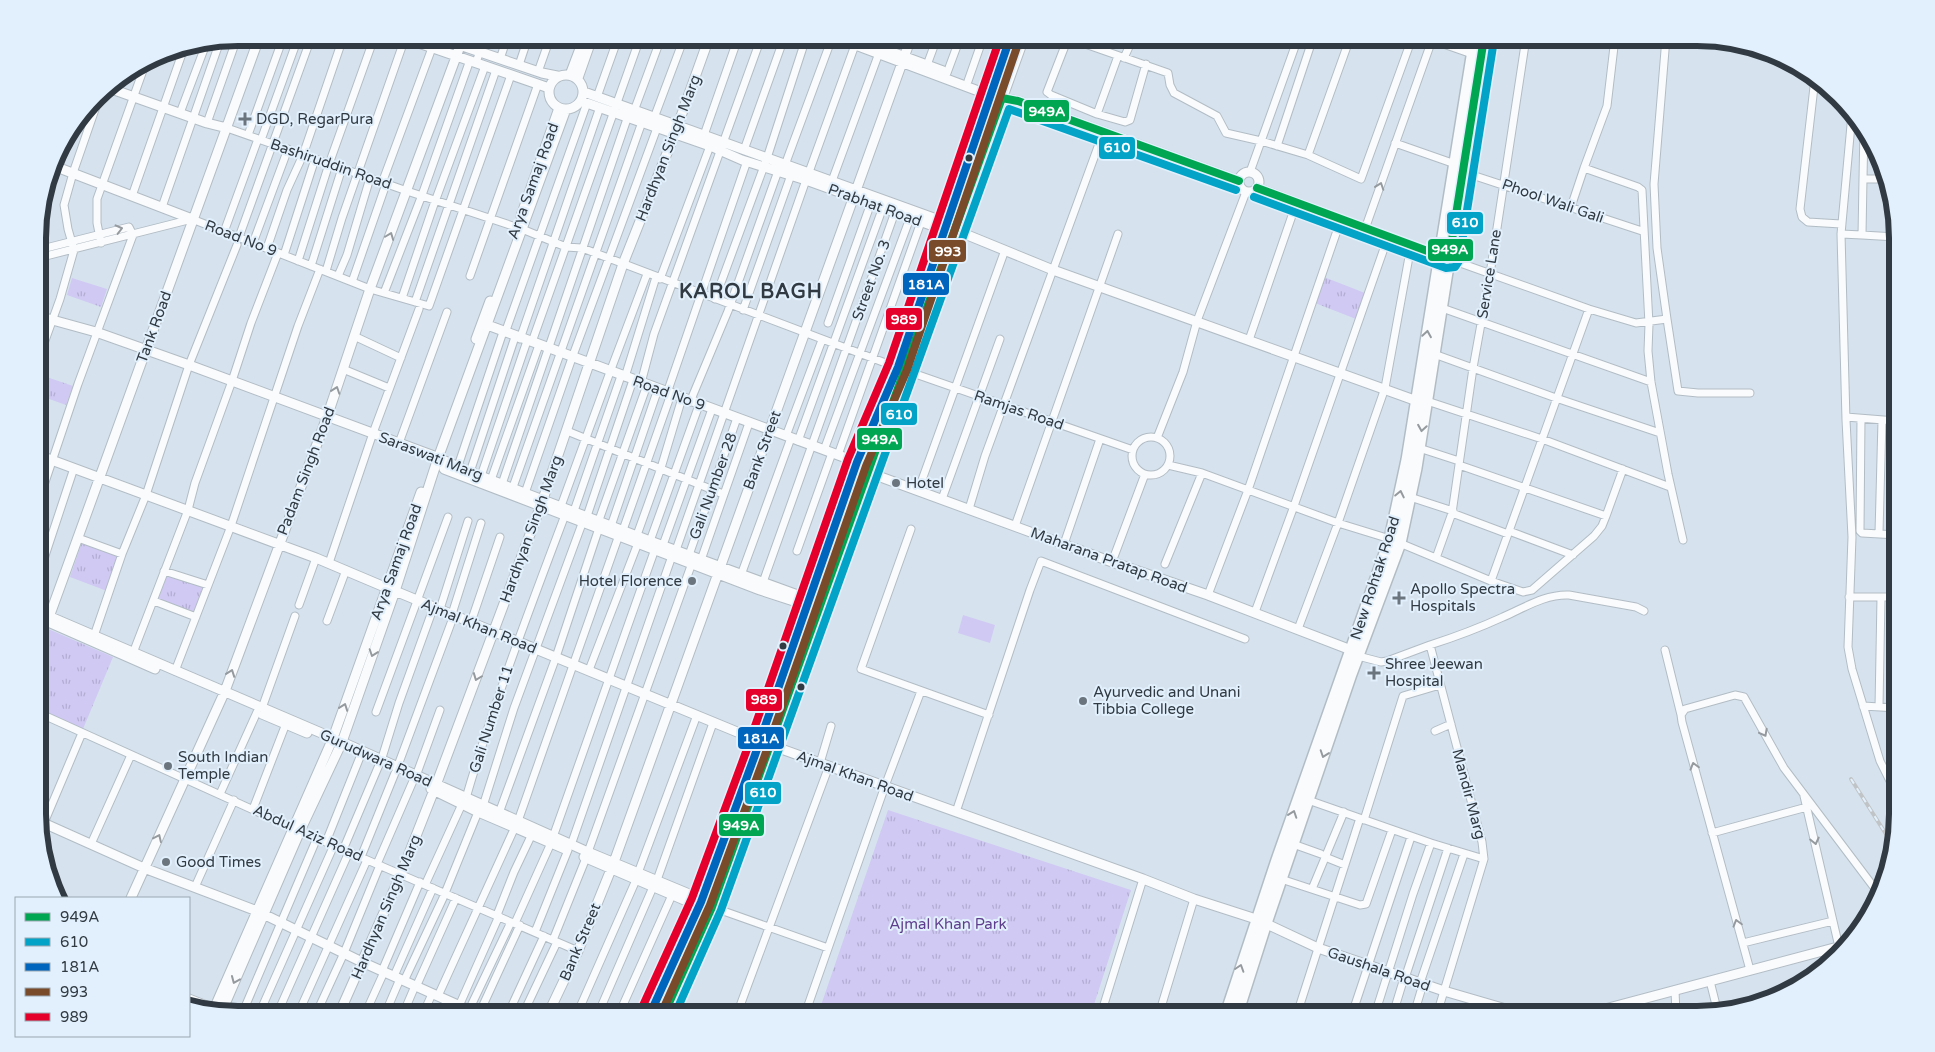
<svg xmlns="http://www.w3.org/2000/svg" width="1935" height="1052" font-family="'Varela Round',sans-serif">
	<style>
		.grass { fill: url(#grass-tufts) }
		.pitch { fill: #d0c9f3 }
		.lines { fill: none; stroke-linecap: round; stroke-linejoin: round }
		.minor-casing { stroke: #b2bcc5; stroke-width: 9 }
		.tertiary-casing { stroke: #b2bcc5; stroke-width: 11 }
		.primary-casing { stroke: #b2bcc5; stroke-width: 14 }
		.minor { stroke: #f9fbfc; stroke-width: 7 }
		.tertiary { stroke: #f9fbfc; stroke-width: 9 }
		.primary { stroke: #f9fbfc; stroke-width: 11 }
		.rail-casing { stroke: #c1c4c7; stroke-width: 4 }
		.rail { stroke: #e1f0fc; stroke-width: 2; stroke-dasharray: 5.5; stroke-linecap: butt }
		.bus-1-casing { stroke: #e1f0fc; stroke-width: 11 }
		.bus-2-casing { stroke: #e1f0fc; stroke-width: 11 }
		.bus-3-casing { stroke: #e1f0fc; stroke-width: 11 }
		.bus-4-casing { stroke: #e1f0fc; stroke-width: 11 }
		.bus-5-casing { stroke: #e1f0fc; stroke-width: 11 }
		.bus-1 { stroke: #00a651; stroke-width: 8 }
		.bus-2 { stroke: #02a3c7; stroke-width: 8 }
		.bus-3 { stroke: #0065bd; stroke-width: 8 }
		.bus-4 { stroke: #7a4b2a; stroke-width: 8 }
		.bus-5 { stroke: #e4002b; stroke-width: 8 }
		.oneway { stroke: #959a9f }
		.poi-dot { fill: #6b757e; stroke: #e1f0fc; stroke-width: 2 }
		.bus-dot { fill: #313a42; stroke: #e1f0fc; stroke-width: 2 }
		.labels { text-anchor: middle; dominant-baseline: central; stroke-width: 4; stroke-linejoin: round; paint-order: stroke }
		.poi-label { font-size: 15px; fill: #313a42; stroke: #e1f0fc; text-anchor: start }
		.street-label { font-size: 15px; fill: #313a42; stroke: #e1f0fc }
		.park-label { font-size: 15px; fill: #603e8e; stroke: #e1f0fc }
		.district-label { font-size: 20px; font-weight: bold; letter-spacing: 1px; fill: #313a42; stroke: #e1f0fc }
		.rim { fill: none; stroke: #313a42; stroke-width: 6 }
		.line-badge { stroke: #e1f0fc; stroke-width: 2 }
		.badge-label { font-size: 14px; text-anchor: middle; font-weight: bold; fill: #fff }
	</style>
	<defs>
		<pattern id="grass-tufts" width="24" height="20" patternUnits="userSpaceOnUse" patternTransform="scale(1.25)"><rect width="24" height="20" fill="#d0c9f3"/><path d="M3 7l-1-3M5 7V3M7 7l1-3M15 17l-1-3M17 17v-4M19 17l1-3" fill="none" stroke="#b3add2"/></pattern>
	</defs>
	<rect width="100%" height="100%" fill="#d6e3ee"/>
	<path class="grass" d="M1324 277 1365 293 1356 319 1315 303Z
		M72 278 107 289 101 307 67 295Z
		M38 374 73 386 66 405 38 395Z
		M82 542 119 556 107 591 70 577Z
		M167 575 203 587 194 612 158 600Z
		M39 625 113 657 83 729 39 710Z
		M888 810 1131 890 1091 1014H818Z"/>
	<path class="pitch" d="M963 615 995 625 990 643 958 633Z"/>
	<g class="lines">
		<defs>
			<path id="minor" d="M1068 38 1168 73 1170 85 1174 93 1217 116 1226 133 1261 141 1308 155 1361 179 1411 41 1403 38
				M1068 38 1047 92 1051 95 1097 114
				M1615 38 1607 106 1584 168 1638 187 1642 190 1649 324 1648 351 1651 382 1668 474 1683 540
				M879 46 882 38
				M1118 56 1097 114 1125 122 1130 120 1146 64
				M1124 58 1133 38
				M500 59 507 38
				M476 62 485 38
				M519 65 528 38
				M927 65 937 38
				M538 72 550 38
				M947 73 960 38
				M1815 78 1800 209 1802 217 1808 222 1841 224
				M968 81 983 38
				M597 97 618 38
				M634 111 661 38
				M180 113 206 44
				M1852 114 1841 234 1846 420 1852 537 1848 647 1852 669 1880 761 1897 795
				M654 118 684 38
				M207 123 237 38
				M1864 127 1863 179H1883
				M227 128 407 191 522 229 566 247 582 248 904 370 1133 450
				M248 135 283 38
				M703 138 738 38
				M261 140 298 38
				M1395 143 1455 164
				M1277 146 1313 38
				M744 150 784 38
				M1308 155 1350 38
				M58 168 71 133
				M809 172 855 45
				M1250 172 1298 38
				M1463 172 1642 231
				M832 181 879 53
				M382 183 432 48
				M132 196 184 48
				M162 207 220 41
				M1571 207 1584 168
				M1365 229 1432 40 1472 54
				M224 232 258 139
				M1841 234 1862 235 1863 179
				M1862 235 1896 237
				M239 237 311 38
				M101 243 97 223V199L146 62
				M253 243 288 149
				M267 248 287 190 303 155 343 38
				M38 250 129 227 133 235
				M284 255 315 159
				M38 258 192 219 370 289 429 306 511 75
				M1449 259 1589 309 1636 323 1667 319 1657 248 1654 184 1666 38
				M298 261 329 164 374 38
				M311 266 342 168
				M326 271 342 218 405 38
				M338 276 347 255 370 178
				M470 276 538 84
				M660 279 710 146
				M352 282 386 184
				M384 293 422 195 470 60
				M402 298 433 207 485 66
				M715 299 767 158 806 38
				M415 302 496 70
				M1442 308 1651 382
				M743 310 791 175
				M1667 319 1678 391 1698 393H1750
				M828 323 871 203
				M505 333 587 103
				M354 336 401 358
				M520 339 600 107
				M1249 340 1296 204
				M532 342 640 38
				M1434 354 1556 398 1660 433
				M38 360 60 299 74 250 68 229 64 205 73 173 100 95
				M343 369 389 388
				M625 377 656 277
				M641 383 654 334 761 38
				M667 393 747 161
				M1427 401 1542 439 1670 487
				M690 402 728 311 778 171 785 165 832 38
				M1846 417 1896 421
				M1861 419 1860 531 1862 533 1897 535
				M567 431 723 494
				M786 436 822 340
				M1132 456a19 19 0 1 1 38 0a19 19 0 1 1-38 0Z
				M1157 438 1183 372 1197 321 1246 192
				M798 441 883 207
				M399 443 447 312
				M1419 448 1459 461
				M824 450 910 218
				M838 455 921 222
				M1168 465 1202 473 1338 523 1390 539 1491 581 1523 592 1532 590 1594 536 1602 526 1606 516
				M1459 465 1606 516 1623 469
				M458 466 503 332
				M470 472 515 337
				M481 476 527 341
				M491 480 539 345
				M502 484 628 116
				M513 487 642 122
				M918 491 1005 250
				M525 493 572 358 657 128
				M1410 497 1453 511
				M942 499 1000 339
				M39 500 78 384 133 235
				M561 506 610 372 647 274
				M969 509 985 456 1103 133
				M574 511 621 376
				M1452 513 1508 534
				M587 516 633 380
				M599 520 647 385
				M611 526 658 389
				M1015 526 1118 234
				M911 529 861 669 989 715
				M1509 531 1573 555
				M1879 533 1882 420
				M637 535 661 468 682 398
				M78 538 122 554
				M650 541 699 405
				M1064 544 1100 439
				M663 545 712 409
				M676 550 806 180
				M797 551 832 453
				M689 555 737 418
				M1436 558 1452 513 1473 368 1490 274 1526 38
				M701 560 749 423
				M1112 562 1145 474
				M329 563 373 433 419 309
				M1165 564 1202 473
				M164 571 208 585
				M39 574 74 468
				M741 575 791 438
				M1491 581 1589 309
				M762 585 895 212
				M1208 595 1248 490 1341 219
				M1849 597H1897
				M154 601 196 617
				M299 605 316 558
				M440 609 468 521
				M1255 612 1294 506 1388 237
				M452 614 481 523
				M327 621 346 570
				M471 622 500 537
				M1298 629 1338 523 1385 388 1411 246
				M94 636 122 554 146 495 189 365 237 245
				M1430 645C1455 637 1479 628 1503 617 1524 608 1545 594 1569 595L1636 607 1644 611
				M1665 650 1681 715
				M133 653 188 510 195 483 232 381 251 323 278 253
				M1358 656 1381 662 1387 661 1430 645 1482 842 1484 859 1437 1014
				M589 670 638 543
				M175 671 231 526 298 326 320 269
				M1863 706 1897 708
				M1879 707 1881 597
				M262 708 295 616
				M376 712 448 517
				M39 713 300 831 578 951
				M1435 731 1451 724
				M381 761 399 703 434 606
				M820 763 831 726
				M397 768 454 615
				M416 776 440 710
				M220 794 257 712
				M1804 796 1839 947
				M466 798C494 702 530 608 565 515
				M1308 800 1431 843 1484 859
				M483 806 514 708 583 521
				M253 809 287 721
				M956 812 1030 590 1041 561 1245 639
				M499 813 556 657 599 528
				M1364 820 1403 696 1440 685
				M518 821 619 535 623 530 671 394
				M44 823 82 733
				M1712 833 1807 807
				M553 837 655 549
				M326 842 360 757
				M91 844 131 755
				M1293 844 1321 854
				M571 845 672 556
				M343 850 379 765
				M588 852 692 563
				M361 857 395 773
				M1325 857 1345 865
				M377 864 413 781
				M638 873 697 715
				M1281 879 1360 905 1366 904 1392 830
				M657 880 713 723
				M425 885 462 804
				M195 887 234 800
				M1312 889 1344 812
				M712 907 828 948
				M497 915 514 872 532 834
				M515 923 551 843
				M535 932 568 850
				M553 940 586 858
				M1743 943 1833 921
				M1750 970 1682 722 1681 715 1685 709 1735 695 1744 697 1784 768 1879 894
				M382 971 420 882
				M394 976 433 888
				M1405 978 1448 848
				M404 981 443 898 478 812
				M1710 981 1718 1013
				M1420 983 1464 854
				M416 987 456 898
				M1675 990 1676 1014
				M438 996 515 827
				M459 1006 499 916
				M469 1010 511 922
				M242 1014 317 838
				M259 1014 334 845
				M277 1014 349 852
				M298 1014 367 860
				M316 1014 344 953 380 865
				M365 1014 384 972
				M385 1014 400 979
				M403 1014 415 986
				M423 1014 432 994
				M441 1014 447 1000
				M460 1014 463 1007
				M479 1014 520 925
				M508 1014 544 936
				M523 1014 557 942
				M577 1014 636 880
				M598 1014 653 887
				M619 1014 672 895
				M737 1014 829 766
				M805 1014 885 786 921 691
				M1101 1014 1143 879
				M1159 1014 1194 899
				M1297 1014 1360 818
				M1352 1014 1411 837
				M1375 1014 1413 894 1431 843
				M1393 1014 1404 978
				M1414 1014 1423 984"/>
			<path id="tertiary" d="M404 38 549 88
				M439 38 542 73 557 76
				M831 38 861 47 989 95 1018 101 1239 181
				M854 38 943 71
				M549 92a17 17 0 1 1 34 0a17 17 0 1 1-34 0Z
				M570 75 584 38
				M578 78 592 38
				M106 87 207 123 227 128
				M584 92 953 225
				M581 101 710 146 742 160 806 180 950 232
				M54 166 192 219
				M1239 182a10 10 0 1 1 20 0a10 10 0 1 1-20 0Z
				M1257 188 1444 258
				M521 216 559 108
				M960 232 1053 270 1417 401
				M38 316 96 332 189 365 434 456 470 472 650 541 814 601
				M482 323 857 462
				M476 339 490 301
				M38 455 316 558 387 588
				M444 469 760 590 812 607
				M867 472 1112 562 1208 595 1351 650
				M395 591 759 741 1143 879 1194 899 1256 919 1318 948 1444 991 1523 1014
				M39 612 333 738 588 852 706 901
				M39 618 155 669
				M48 620 259 38
				M262 714 307 733
				M431 789 476 811 565 849
				M39 821 144 868 257 911 362 962 478 1014
				M584 857 703 908
				M131 898 225 691 327 417 370 289 463 38
				M189 999 212 1008
				M214 1009 333 738 421 492
				M222 1011 300 831 342 742 395 591 438 458 566 109
				M339 1014 401 874 436 785 541 505 623 264 675 133 709 38
				M548 1014 578 951 614 862 911 38
				M650 1014 701 902 755 755 857 462 898 367 1010 38
				M664 1014 712 907 1024 38
				M1586 1014 1849 944"/>
			<path id="primary" d="M1226 1014 1277 860 1390 539 1407 460 1475 38
				M1237 1014 1266 923 1351 674 1400 543 1416 468 1484 38"/>
		</defs>
		<use href="#minor" class="minor-casing"/>
		<use href="#tertiary" class="tertiary-casing"/>
		<use href="#primary" class="primary-casing"/>
		<use href="#minor" class="minor"/>
		<use href="#tertiary" class="tertiary"/>
		<use href="#primary" class="primary"/>
		<defs>
			<path id="rail" d="M1851 779 1891 842"/>
		</defs>
		<use href="#rail" class="rail-casing"/>
		<use href="#rail" class="rail"/>
		<defs>
			<path id="bus-1" d="M1257 188 1449 259 1484 38
				M664 1014 712 907 1002 98 1018 101 1239 181"/>
			<path id="bus-2" d="M1254 197 1446 268 1455 267 1459 261 1494 40
				M675 1014 721 910 1009 109 1236 190"/>
			<path id="bus-3" d="M650 1014 701 902 755 755 857 462 898 367 1010 38"/>
			<path id="bus-4" d="M661 1014 710 905 764 758 866 466 907 370 1019 41"/>
			<path id="bus-5" d="M641 1010 692 898 746 752 848 459 889 363 1000 38"/>
		</defs>
		<use href="#bus-1" class="bus-1-casing"/>
		<use href="#bus-2" class="bus-2-casing"/>
		<use href="#bus-3" class="bus-3-casing"/>
		<use href="#bus-4" class="bus-4-casing"/>
		<use href="#bus-5" class="bus-5-casing"/>
		<use href="#bus-1" class="bus-1"/>
		<use href="#bus-2" class="bus-2"/>
		<use href="#bus-3" class="bus-3"/>
		<use href="#bus-4" class="bus-4"/>
		<use href="#bus-5" class="bus-5"/>
	</g>
	<defs><path id="oneway-chevron" d="M-2-3.5L2.5 0L-2 3.5" fill="none" stroke-width="1.6" stroke-linecap="round" stroke-linejoin="round" transform="scale(1.25)"/></defs>
	<g class="oneway">
		<use href="#oneway-chevron" transform="translate(1380 186) rotate(-71)"/>
		<use href="#oneway-chevron" transform="translate(119 229) rotate(-14)"/>
		<use href="#oneway-chevron" transform="translate(390 236) rotate(-69)"/>
		<use href="#oneway-chevron" transform="translate(1427 334) rotate(-81)"/>
		<use href="#oneway-chevron" transform="translate(336 390) rotate(-71)"/>
		<use href="#oneway-chevron" transform="translate(1422 428) rotate(99)"/>
		<use href="#oneway-chevron" transform="translate(1400 494) rotate(-78)"/>
		<use href="#oneway-chevron" transform="translate(373 653) rotate(109)"/>
		<use href="#oneway-chevron" transform="translate(231 673) rotate(-70)"/>
		<use href="#oneway-chevron" transform="translate(477 677) rotate(111)"/>
		<use href="#oneway-chevron" transform="translate(344 707) rotate(-70)"/>
		<use href="#oneway-chevron" transform="translate(1764 733) rotate(62)"/>
		<use href="#oneway-chevron" transform="translate(1324 754) rotate(109)"/>
		<use href="#oneway-chevron" transform="translate(1694 766) rotate(-106)"/>
		<use href="#oneway-chevron" transform="translate(1293 814) rotate(-71)"/>
		<use href="#oneway-chevron" transform="translate(158 838) rotate(-65)"/>
		<use href="#oneway-chevron" transform="translate(1815 841) rotate(77)"/>
		<use href="#oneway-chevron" transform="translate(1737 923) rotate(-106)"/>
		<use href="#oneway-chevron" transform="translate(1240 968) rotate(-72)"/>
		<use href="#oneway-chevron" transform="translate(235 980) rotate(113)"/>
	</g>
	<g class="poi-dot">
		<path d="M242.5 111.5h5v5h5v5h-5v5h-5v-5h-5v-5h5z"/>
		<circle cx="896" cy="483" r="5"/>
		<circle cx="692" cy="581" r="5"/>
		<path d="M1396.5 590.5h5v5h5v5h-5v5h-5v-5h-5v-5h5z"/>
		<path d="M1371.5 665.5h5v5h5v5h-5v5h-5v-5h-5v-5h5z"/>
		<circle cx="1083" cy="701" r="5"/>
		<circle cx="168" cy="766" r="5"/>
		<circle cx="166" cy="862" r="5"/>
	</g>
	<g class="bus-dot">
		<circle cx="969" cy="158" r="4.5"/>
		<circle cx="783" cy="646" r="4.5"/>
		<circle cx="801" cy="687" r="4.5"/>
	</g>
	<g class="labels">
		<g class="poi-label">
			<text x="256" y="119">DGD, RegarPura</text>
			<text x="906" y="483">Hotel</text>
			<text x="682" y="581" text-anchor="end">Hotel Florence</text>
			<text x="1410" y="589">Apollo Spectra<tspan x="1410" dy="17">Hospitals</tspan></text>
			<text x="1385" y="664">Shree Jeewan<tspan x="1385" dy="17">Hospital</tspan></text>
			<text x="1093" y="692">Ayurvedic and Unani<tspan x="1093" dy="17">Tibbia College</tspan></text>
			<text x="178" y="757">South Indian<tspan x="178" dy="17">Temple</tspan></text>
			<text x="176" y="862">Good Times</text>
		</g>
		<g class="street-label">
			<text transform="translate(668 148) rotate(-69)">Hardhyan Singh Marg</text>
			<text transform="translate(331 164) rotate(19)">Bashiruddin Road</text>
			<text transform="translate(533 181) rotate(-70)">Arya Samaj Road</text>
			<text transform="translate(1553 201) rotate(19)">Phool Wali Gali</text>
			<text transform="translate(875 205) rotate(20)">Prabhat Road</text>
			<text transform="translate(241 238) rotate(21)">Road No 9</text>
			<text transform="translate(1489 274) rotate(-81)">Service Lane</text>
			<text transform="translate(871 280) rotate(-70)">Street No. 3</text>
			<text transform="translate(154 327) rotate(-70)">Tank Road</text>
			<text transform="translate(669 393) rotate(20)">Road No 9</text>
			<text transform="translate(1019 410) rotate(19)">Ramjas Road</text>
			<text transform="translate(762 450) rotate(-70)">Bank Street</text>
			<text transform="translate(431 456) rotate(21)">Saraswati Marg</text>
			<text transform="translate(306 471) rotate(-69)">Padam Singh Road</text>
			<text transform="translate(713 486) rotate(-70)">Gali Number 28</text>
			<text transform="translate(531 529) rotate(-70)">Hardhyan Singh Marg</text>
			<text transform="translate(1109 560) rotate(20)">Maharana Pratap Road</text>
			<text transform="translate(396 562) rotate(-70)">Arya Samaj Road</text>
			<text transform="translate(1375 578) rotate(-72)">New Rohtak Road</text>
			<text transform="translate(479 626) rotate(22)">Ajmal Khan Road</text>
			<text transform="translate(491 719) rotate(-72)">Gali Number 11</text>
			<text transform="translate(376 758) rotate(24)">Gurudwara Road</text>
			<text transform="translate(855 776) rotate(20)">Ajmal Khan Road</text>
			<text transform="translate(1469 794) rotate(75)">Mandir Marg</text>
			<text transform="translate(308 833) rotate(24)">Abdul Aziz Road</text>
			<text transform="translate(386 907) rotate(-67)">Hardhyan Singh Marg</text>
			<text transform="translate(580 942) rotate(-67)">Bank Street</text>
			<text transform="translate(1379 969) rotate(19)">Gaushala Road</text>
		</g>
		<g class="park-label">
			<text x="948" y="924">Ajmal Khan Park</text>
		</g>
		<g class="district-label">
			<text x="751" y="292">KAROL BAGH</text>
		</g>
	</g>
	<path d="M0 0H1935V1052H0ZM238 46H1697A192 192 0 0 1 1889 238V814A192 192 0 0 1 1697 1006H238A192 192 0 0 1 46 814V238A192 192 0 0 1 238 46Z" fill="#e1f0fc" fill-rule="evenodd"/>
	<path class="rim" d="M238 46H1697A192 192 0 0 1 1889 238V814A192 192 0 0 1 1697 1006H238A192 192 0 0 1 46 814V238A192 192 0 0 1 238 46Z"/>
	<g class="line-badge">
		<rect x="1023" y="99" width="47" height="24" rx="5" fill="#00a651"/>
		<rect x="1098" y="136" width="38" height="24" rx="5" fill="#02a3c7"/>
		<rect x="1446" y="211" width="38" height="24" rx="5" fill="#02a3c7"/>
		<rect x="1427" y="238" width="47" height="24" rx="5" fill="#00a651"/>
		<rect x="928" y="239" width="39" height="24" rx="5" fill="#7a4b2a"/>
		<rect x="902" y="272" width="48" height="24" rx="5" fill="#0065bd"/>
		<rect x="885" y="307" width="38" height="24" rx="5" fill="#e4002b"/>
		<rect x="880" y="402" width="38" height="24" rx="5" fill="#02a3c7"/>
		<rect x="856" y="427" width="47" height="24" rx="5" fill="#00a651"/>
		<rect x="745" y="688" width="38" height="24" rx="5" fill="#e4002b"/>
		<rect x="737" y="726" width="48" height="24" rx="5" fill="#0065bd"/>
		<rect x="744" y="781" width="38" height="24" rx="5" fill="#02a3c7"/>
		<rect x="718" y="813" width="47" height="24" rx="5" fill="#00a651"/>
	</g>
	<g class="badge-label">
		<text x="1047" y="116">949A</text>
		<text x="1117" y="152">610</text>
		<text x="1465" y="227">610</text>
		<text x="1450" y="254">949A</text>
		<text x="948" y="256">993</text>
		<text x="926" y="289">181A</text>
		<text x="904" y="324">989</text>
		<text x="899" y="419">610</text>
		<text x="880" y="444">949A</text>
		<text x="764" y="704">989</text>
		<text x="761" y="743">181A</text>
		<text x="763" y="797">610</text>
		<text x="741" y="830">949A</text>
	</g>
	<rect x="15" y="897" width="175" height="140" fill="#e1f0fc" stroke="#9ba7b2"/>
	<rect x="25" y="913" width="25" height="8" fill="#00a651" stroke="#9ba7b2"/>
	<text x="60" y="922" font-size="15" fill="#313a42">949A</text>
	<rect x="25" y="938" width="25" height="8" fill="#02a3c7" stroke="#9ba7b2"/>
	<text x="60" y="947" font-size="15" fill="#313a42">610</text>
	<rect x="25" y="963" width="25" height="8" fill="#0065bd" stroke="#9ba7b2"/>
	<text x="60" y="972" font-size="15" fill="#313a42">181A</text>
	<rect x="25" y="988" width="25" height="8" fill="#7a4b2a" stroke="#9ba7b2"/>
	<text x="60" y="997" font-size="15" fill="#313a42">993</text>
	<rect x="25" y="1013" width="25" height="8" fill="#e4002b" stroke="#9ba7b2"/>
	<text x="60" y="1022" font-size="15" fill="#313a42">989</text>
</svg>
